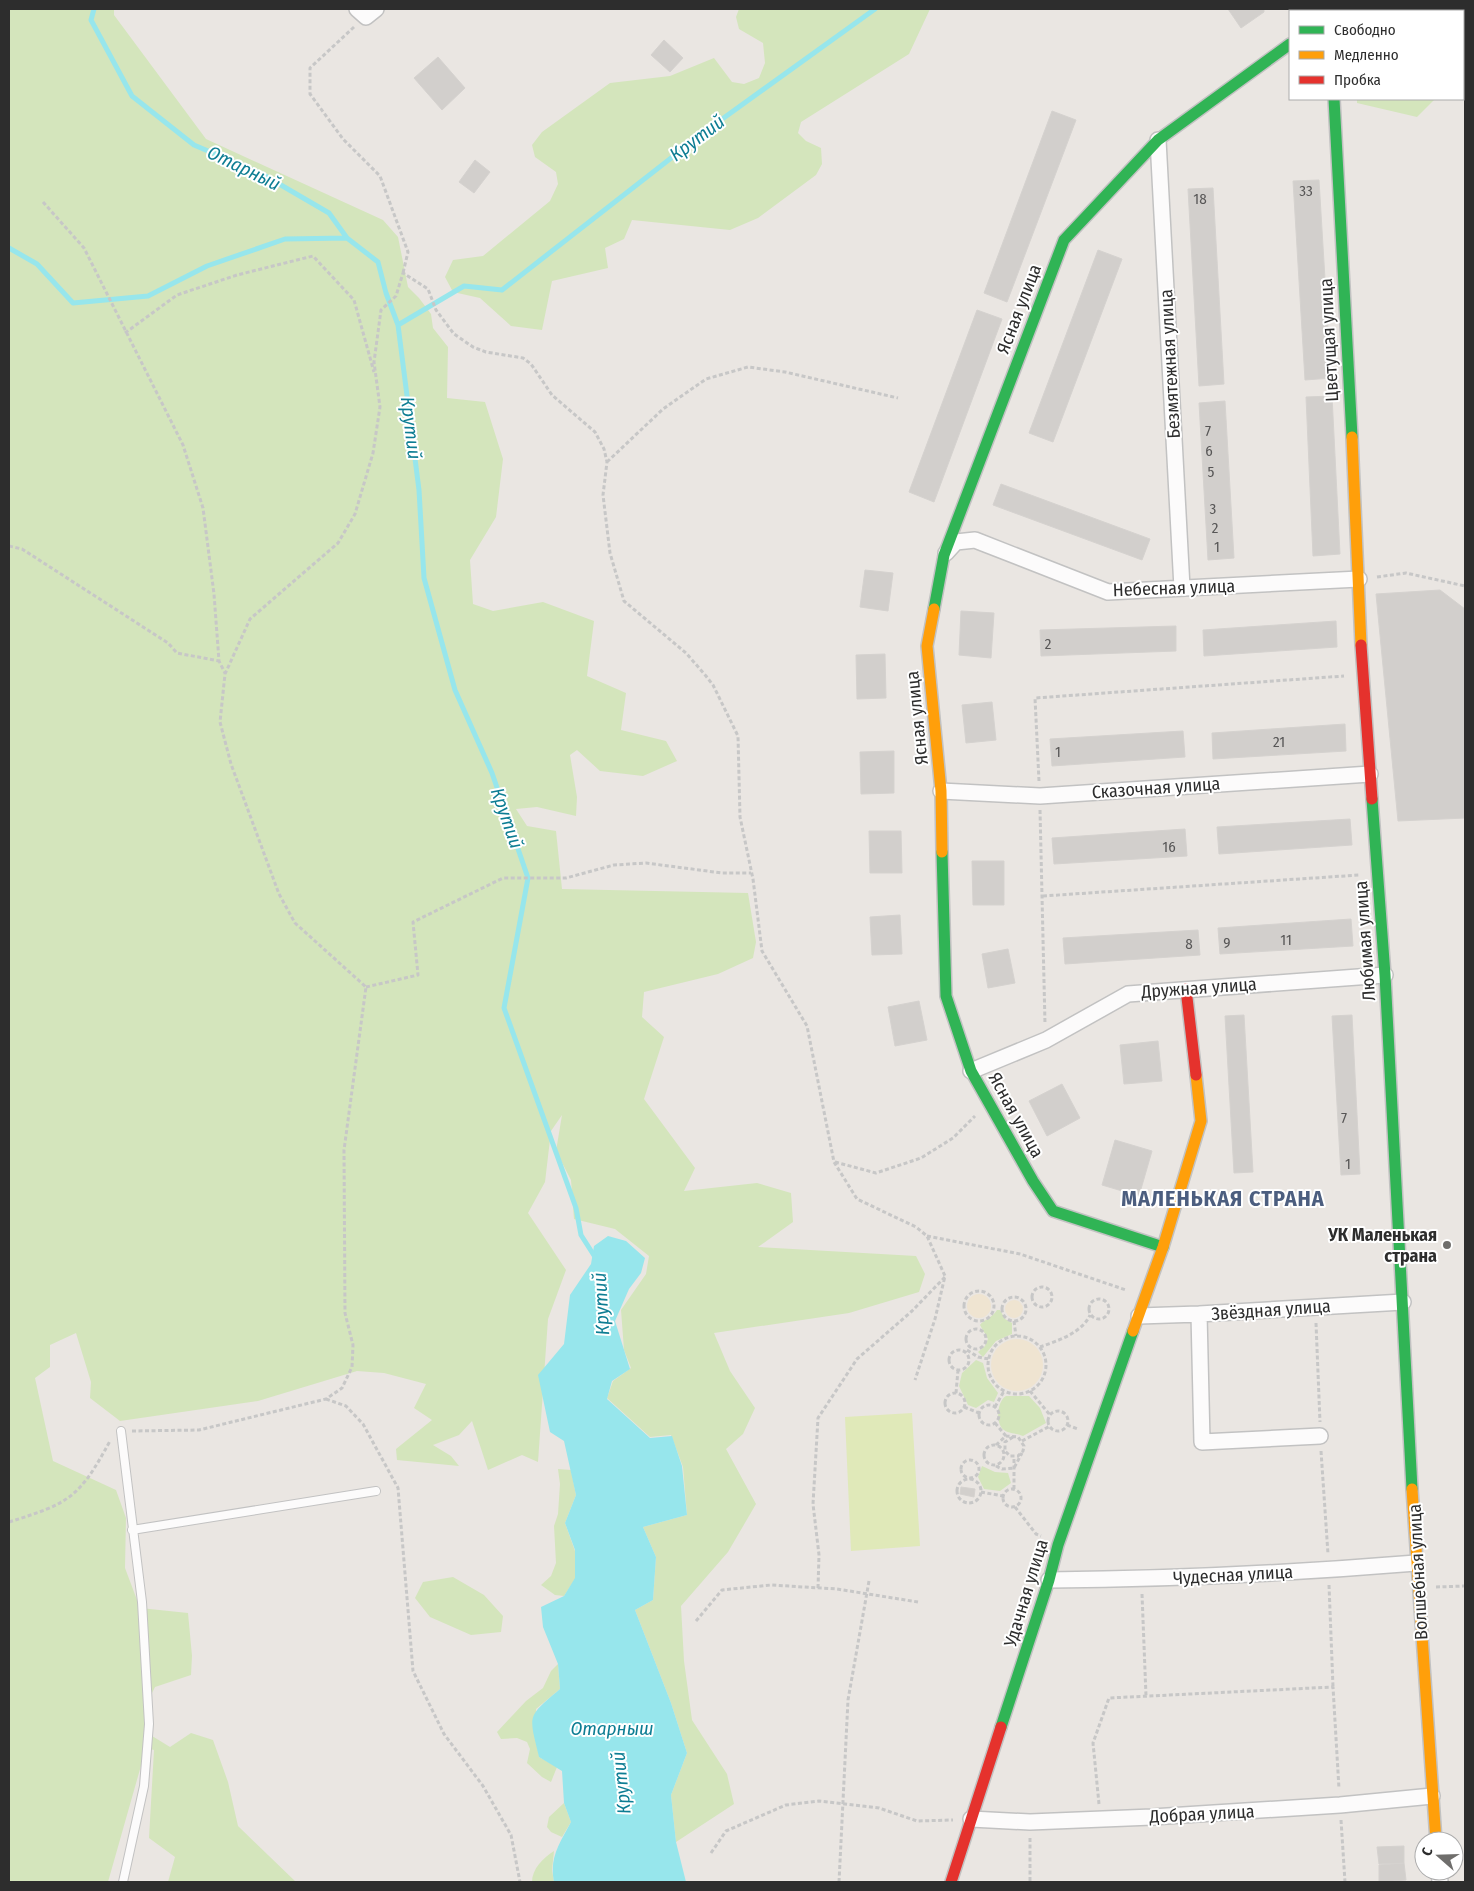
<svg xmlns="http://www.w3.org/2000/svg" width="1474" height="1891" font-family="'Fira Sans Condensed',sans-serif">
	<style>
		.green { fill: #d4e5bc }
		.sand { fill: #efe4d1 }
		.pitch { fill: #e0e9b9 }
		.water { fill: #97e6ec }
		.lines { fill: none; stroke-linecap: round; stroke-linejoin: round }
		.stream { stroke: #97e6ec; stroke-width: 5 }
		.building { fill: #d2cfcc; stroke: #d5d2cf }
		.lane-casing { stroke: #c2c2c2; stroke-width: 10 }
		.street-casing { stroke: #c2c2c2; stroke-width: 18 }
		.fast-casing { stroke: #c2c2c2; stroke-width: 14 }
		.slow-casing { stroke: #c2c2c2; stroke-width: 14 }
		.jam-casing { stroke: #c2c2c2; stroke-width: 14 }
		.path { stroke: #c7c7c7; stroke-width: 3; stroke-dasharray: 4 2.5; stroke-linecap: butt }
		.lane { stroke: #fcfbfb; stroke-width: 8 }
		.street { stroke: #fcfbfb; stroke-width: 15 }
		.fast { stroke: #30b455; stroke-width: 11 }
		.slow { stroke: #ff9f0a; stroke-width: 11 }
		.jam { stroke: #e5322d; stroke-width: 11 }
		.poi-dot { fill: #6f6e6c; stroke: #fff; stroke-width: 2 }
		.labels { text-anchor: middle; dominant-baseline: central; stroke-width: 4; stroke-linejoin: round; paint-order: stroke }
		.number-label { font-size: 15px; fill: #575656 }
		.street-label { font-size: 18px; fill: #2d2d2d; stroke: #fff }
		.poi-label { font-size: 18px; font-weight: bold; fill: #2d2d2d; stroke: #fff; text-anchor: end }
		.water-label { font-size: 19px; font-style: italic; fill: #0d7d93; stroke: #fff }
		.district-label { font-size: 22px; font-weight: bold; letter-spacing: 1px; fill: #4c5e7f; stroke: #fff }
	</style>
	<rect width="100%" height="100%" fill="#eae6e2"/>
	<path class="green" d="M9 9H114V15L206 139 383 220 398 237 408 287 419 298 431 314 433 328 448 347 447 398 485 402 503 459 496 517 470 560 473 604 493 611 543 602 594 621 587 676 626 693 621 730 666 741 677 761 643 776 600 771 577 750 570 755 577 797 576 816 537 807 516 809 527 826 556 831 562 889 748 893 756 942 753 958 718 974 644 992 642 1017 664 1037 644 1099 695 1168 684 1191 757 1183 791 1193 793 1222 758 1247 916 1256 925 1274 919 1292 849 1313 714 1333 730 1371 755 1408 743 1434 726 1449 756 1504 728 1552 681 1606 684 1661 692 1720 727 1774 734 1804 676 1842 671 1795 687 1753 671 1703 635 1610 653 1600 656 1557 643 1527 687 1515 683 1467 671 1435 650 1437 607 1398 613 1381 631 1368 624 1350 621 1310 646 1274 649 1256 615 1229 574 1219 571 1180 556 1151 562 1115 551 1131 545 1182 528 1213 566 1270 548 1319 538 1462 522 1455 488 1470 472 1421 459 1435 433 1445 451 1456 459 1466 397 1460 396 1449 432 1420 414 1408 426 1384 384 1373 357 1371 258 1401 120 1421 90 1398 91 1382 76 1333 50 1345V1367L35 1378 53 1461 116 1490 126 1518 125 1568 140 1608 188 1613 192 1656 191 1675 155 1687 144 1709V1731L170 1747 191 1733 213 1740 228 1782 238 1826 296 1882H168L175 1857 149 1838 154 1750 146 1748 108 1882H9Z
		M739 9H930L909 54 801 122 798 133 806 141 821 148 822 164 816 175 758 218 730 230 632 220 624 239 605 248 608 268 552 281 542 330 511 326 480 298 453 292 445 277 453 260 483 256 550 201 558 184 556 172 535 157 532 145 542 132 610 83 670 76 714 58 732 82 744 84 759 78 765 63 763 43 739 29 736 17Z
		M1357 9H1465V66L1463 69V11H1357Z
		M1357 99H1435L1417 117 1357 103Z
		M997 1310H1000L1005 1319 1012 1323V1334L996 1341 983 1357 978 1352 985 1346 988 1339 980 1325C983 1320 992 1318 997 1310Z
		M976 1360 983 1363 987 1378 998 1393 994 1402 988 1400 976 1408 968 1405 959 1386 962 1373Z
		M1006 1396H1029L1040 1408 1046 1423 1023 1436C1017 1433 1009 1434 1004 1430 995 1424 997 1401 1006 1396Z
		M982 1466 995 1472 1008 1473 1011 1483 1000 1491 984 1489 978 1477Z
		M558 1469 571 1470 576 1495 565 1523 575 1551V1579L564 1596 555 1595 541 1585 551 1576 556 1563 554 1526 558 1514 560 1484Z
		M453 1577 484 1595 503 1616 501 1632 471 1635 430 1617 415 1598 423 1582Z
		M558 1664 560 1689 536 1709 539 1757 557 1767 551 1782 542 1777 527 1763 530 1749 527 1742 517 1738 501 1739 497 1732 526 1701 543 1688 551 1671Z
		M564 1803 571 1822 562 1837 551 1832 547 1827 549 1817Z
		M554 1851 552 1870 554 1882H532C532 1869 543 1858 554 1851Z"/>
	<path class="sand" d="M967 1306a12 12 0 1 1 24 0a12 12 0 1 1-24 0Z
		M1005 1309a9 9 0 1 1 18 0a9 9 0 1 1-18 0Z
		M991 1365a26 26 0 1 1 52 0a26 26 0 1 1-52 0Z"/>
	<path class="pitch" d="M912 1413 920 1546 851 1551 845 1417Z"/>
	<path class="water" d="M608 1236 626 1241 645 1258 641 1273 629 1289 615 1321 630 1369 612 1381 607 1399 650 1438 672 1436 682 1466 687 1515 643 1527 656 1557 653 1600 635 1610 671 1703 687 1753 671 1795 676 1842 686 1882H554C549 1857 560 1843 571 1822L564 1803 562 1771 539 1757C529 1714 526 1718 560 1689L558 1664 543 1627 541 1607 564 1596 575 1578V1550L565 1523 576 1495 564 1441 550 1432 538 1375 564 1344 570 1295 591 1264 594 1246Z"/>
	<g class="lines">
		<path class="stream" d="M94 9 91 20 132 96 194 145 262 174 329 213 347 238 378 262 386 293 398 325
			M9 248 37 264 73 303 148 296 207 266 285 239 347 238
			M595 1257 581 1235 576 1208 504 1008 528 878 492 773 455 690 424 578 419 490 398 325 464 286 502 290 707 130 875 9"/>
	</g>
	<path class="building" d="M1228 9H1264V12L1241 28Z
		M664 40 683 58 670 72 651 55Z
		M438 57 465 88 442 110 414 78Z
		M1052 111 1076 120 1007 302 984 293Z
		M475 160 490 172 474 193 459 182Z
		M1319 180 1331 378 1305 380 1293 181Z
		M1213 188 1224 384 1199 386 1188 189Z
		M1098 250 1122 259 1053 442 1029 433Z
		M977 310 1002 319 934 502 909 492Z
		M1332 396 1340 554 1313 556 1306 397Z
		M1225 401 1234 558 1208 560 1199 403Z
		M1001 484 1150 539 1142 560 993 505Z
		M865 570 893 573 888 611 860 607Z
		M1440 590 1465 609V818L1398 821 1376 594Z
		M961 611 994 613 991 658 959 655Z
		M1336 621 1337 647 1204 656 1203 630Z
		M1176 626V651L1041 656 1040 630Z
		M885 654 886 698 857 699 856 655Z
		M992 702 996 740 966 743 962 705Z
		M1345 724 1346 751 1213 759 1212 733Z
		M1183 731 1185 757 1052 766 1050 739Z
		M894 751V793L861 794 860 752Z
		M1350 819 1352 845 1219 854 1217 827Z
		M1185 829 1187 856 1054 864 1052 838Z
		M869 831H901L902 873H870Z
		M972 861H1004V905H973Z
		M900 915 902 954 872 955 870 917Z
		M1351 919 1353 946 1220 954 1218 928Z
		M1198 930 1200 955 1065 964 1063 938Z
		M1008 949 1015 983 988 988 982 954Z
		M919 1001 927 1040 895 1046 888 1007Z
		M1244 1015 1253 1172 1234 1173 1225 1016Z
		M1352 1015 1360 1174 1341 1175 1332 1016Z
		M1158 1041 1162 1081 1124 1084 1120 1045Z
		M1062 1084 1080 1118 1047 1136 1029 1101Z
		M1115 1140 1152 1151 1139 1196 1102 1185Z
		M961 1487 975 1489 974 1497 960 1494Z
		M1404 1846V1863L1379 1864 1377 1847Z
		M1404 1863 1406 1880 1379 1882V1865Z"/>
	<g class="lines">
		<defs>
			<path id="lane" d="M121 1431 142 1602 149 1724 144 1786 123 1882
				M132 1530 376 1491"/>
			<path id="street" d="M357 9 366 17 376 9
				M1158 140 1182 588
				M946 553 956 542 975 540 1108 592 1359 579
				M941 791 1040 796 1370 774
				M971 1071 1046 1040 1128 994 1385 975
				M1199 1314 1202 1442 1320 1436
				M1139 1316 1199 1314 1403 1302
				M1049 1580C1172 1579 1294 1573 1416 1563
				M971 1819 1030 1822 1152 1817 1340 1805 1432 1796
				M1439 1871 1440 1882"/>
			<path id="fast" d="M1334 99 1352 437
				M934 609 944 555 1064 240 1158 140 1290 44
				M1372 799 1385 975 1412 1489
				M942 852 946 996 971 1071 1033 1181 1053 1211 1163 1247
				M1001 1727 1049 1580 1058 1545 1133 1331"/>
			<path id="slow" d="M1352 437 1361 645
				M934 609 927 646 941 791 942 852
				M1133 1331 1163 1247 1201 1121 1196 1075
				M1412 1489 1436 1841"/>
			<path id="jam" d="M1361 645 1372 799
				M1186 989 1196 1075
				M951 1882 1001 1727"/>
		</defs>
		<use href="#lane" class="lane-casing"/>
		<use href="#street" class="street-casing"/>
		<use href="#fast" class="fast-casing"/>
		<use href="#slow" class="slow-casing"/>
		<use href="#jam" class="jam-casing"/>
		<path class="path" d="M1330 11 1331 9
			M354 27 310 68V94L343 139 380 176 408 252 403 273
			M43 202 84 248 183 445 203 508 214 594 219 661 225 673
			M125 333 177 295 237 275 313 256 354 300 374 372
			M607 462 663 409 706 379 748 367 785 372 898 398
			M9 546 22 549 168 643 177 653 219 661
			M1377 577 1406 573 1465 586
			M1039 781 1035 698 1344 676
			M1040 810 1045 1024
			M1043 896 1359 875
			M366 987 418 975 413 922 503 878H566L614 865 646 863 722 873H751
			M835 1162 876 1173 921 1158 953 1138 975 1116
			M927 1236 1020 1254 1126 1290
			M1032 1297a10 10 0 1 1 20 0a10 10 0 1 1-20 0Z
			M964 1306a15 15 0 1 1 30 0a15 15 0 1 1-30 0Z
			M1002 1309a12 12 0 1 1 24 0a12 12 0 1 1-24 0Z
			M1089 1309a10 10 0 1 1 20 0a10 10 0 1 1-20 0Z
			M1014 1321 1016 1336
			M1316 1323 1320 1422
			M966 1339a10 10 0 1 1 20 0a10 10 0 1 1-20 0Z
			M988 1365a29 29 0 1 1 58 0a29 29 0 1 1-58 0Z
			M1040 1347C1057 1341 1082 1333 1090 1315
			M967 1350 978 1357 989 1359
			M949 1360a10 10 0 1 1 20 0a10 10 0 1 1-20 0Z
			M1030 1391 1050 1415
			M956 1393 958 1370
			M945 1403a10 10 0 1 1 20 0a10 10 0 1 1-20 0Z
			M326 1399 346 1406 363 1424 398 1488 413 1671 444 1734 483 1786 511 1835 520 1882
			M979 1415a10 10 0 1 1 20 0a10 10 0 1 1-20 0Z
			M964 1407 979 1413
			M995 1407 1004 1391
			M1048 1421a10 10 0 1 1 20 0a10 10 0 1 1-20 0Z
			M995 1423 1006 1436
			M1067 1425 1078 1429
			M132 1431 199 1430 326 1399 342 1388 352 1367 353 1345 345 1313 344 1150 366 987 295 923 279 894 231 764 220 722 225 674 250 619 338 543 355 514 373 453 380 407 374 362 381 310 396 296 403 273 428 289 436 310 454 334 473 347 486 352 523 358 531 364 552 395 595 432 604 449 607 462 603 495 610 553 624 601 686 653 706 676 713 685 738 736 740 817 753 879 762 951 807 1026 834 1162 857 1199 916 1227 927 1236 945 1276 935 1319 915 1380
			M1022 1441 1050 1426
			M996 1445 1006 1436 1018 1437 1024 1446 1023 1451 1018 1456H1010L1005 1451V1442L1013 1437
			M984 1455a10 10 0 1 1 20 0a10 10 0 1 1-20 0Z
			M1321 1451 1328 1554
			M961 1469a9 9 0 1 1 18 0a9 9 0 1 1-18 0Z
			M996 1466 1002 1469 1014 1468 1022 1453
			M957 1491a12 12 0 1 1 24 0a12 12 0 1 1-24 0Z
			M1003 1498a9 9 0 1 1 18 0a9 9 0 1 1-18 0Z
			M1014 1489V1457
			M981 1492 1003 1496
			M1015 1507 1036 1534 1041 1536
			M9 1522C70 1503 79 1498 110 1441
			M1329 1585 1333 1687
			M1436 1587 1465 1586
			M818 1588 819 1555 813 1504 818 1418 857 1359 912 1311 945 1277
			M1142 1594 1146 1696
			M696 1621 722 1590 771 1585 837 1589 918 1602
			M1099 1804 1093 1743 1109 1698 1333 1687 1339 1789
			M1341 1820 1345 1882
			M1030 1838V1882
			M711 1853 726 1831 786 1805 819 1801 879 1808 917 1821 953 1820
			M839 1882 848 1700 869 1581"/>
		<use href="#lane" class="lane"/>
		<use href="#street" class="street"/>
		<use href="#fast" class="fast"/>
		<use href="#slow" class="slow"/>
		<use href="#jam" class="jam"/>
	</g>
	<circle class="poi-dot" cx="1447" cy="1245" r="5"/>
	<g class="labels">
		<g class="number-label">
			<text x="1306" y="191">33</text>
			<text x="1200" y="199">18</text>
			<text x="1208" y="431">7</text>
			<text x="1209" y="451">6</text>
			<text x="1211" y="472">5</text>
			<text x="1213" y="509">3</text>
			<text x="1215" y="528">2</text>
			<text x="1217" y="547">1</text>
			<text x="1048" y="644">2</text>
			<text x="1279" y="742">21</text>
			<text x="1058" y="752">1</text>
			<text x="1169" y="847">16</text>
			<text x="1286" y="940">11</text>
			<text x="1227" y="943">9</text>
			<text x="1189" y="944">8</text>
			<text x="1344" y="1118">7</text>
			<text x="1348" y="1164">1</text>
		</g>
		<g class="street-label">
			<text transform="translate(1019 309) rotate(-69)">Ясная улица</text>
			<text transform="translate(1329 340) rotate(-93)">Цветущая улица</text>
			<text transform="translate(1170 364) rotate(-93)">Безмятежная улица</text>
			<text transform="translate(1174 588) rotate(-2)">Небесная улица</text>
			<text transform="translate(917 718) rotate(-96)">Ясная улица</text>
			<text transform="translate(1156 788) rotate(-4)">Сказочная улица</text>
			<text transform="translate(1365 941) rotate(-94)">Любимая улица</text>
			<text transform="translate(1199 988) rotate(-4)">Дружная улица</text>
			<text transform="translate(1016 1115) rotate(61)">Ясная улица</text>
			<text transform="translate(1271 1310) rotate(-4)">Звёздная улица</text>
			<text transform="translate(1418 1572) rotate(-93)">Волшебная улица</text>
			<text transform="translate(1233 1575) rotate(-3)">Чудесная улица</text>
			<text transform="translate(1026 1593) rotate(-73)">Удачная улица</text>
			<text transform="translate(1202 1814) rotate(-3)">Добрая улица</text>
		</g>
		<g class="poi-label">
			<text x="1437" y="1235">УК Маленькая<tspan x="1437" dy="21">страна</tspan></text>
		</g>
		<g class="water-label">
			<text transform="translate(697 138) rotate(-37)">Крутий</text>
			<text transform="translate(244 168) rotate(26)">Отарный</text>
			<text transform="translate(411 428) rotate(83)">Крутий</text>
			<text transform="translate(507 818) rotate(71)">Крутий</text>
			<text transform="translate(601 1304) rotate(-93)">Крутий</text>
			<text x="612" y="1728">Отарныш</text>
			<text transform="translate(621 1783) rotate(-96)">Крутий</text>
		</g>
		<g class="district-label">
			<text x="1223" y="1198">МАЛЕНЬКАЯ СТРАНА</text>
		</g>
	</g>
	<rect width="1474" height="1891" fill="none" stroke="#2d2d2d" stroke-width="20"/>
	<rect x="1289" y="10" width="175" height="90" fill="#ffffff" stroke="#ababab"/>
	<rect x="1299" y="26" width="25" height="8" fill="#30b455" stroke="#ababab"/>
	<text x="1334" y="35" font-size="15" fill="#2d2d2d">Свободно</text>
	<rect x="1299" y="51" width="25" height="8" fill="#ff9f0a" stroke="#ababab"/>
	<text x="1334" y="60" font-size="15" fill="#2d2d2d">Медленно</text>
	<rect x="1299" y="76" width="25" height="8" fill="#e5322d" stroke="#ababab"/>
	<text x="1334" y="85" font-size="15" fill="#2d2d2d">Пробка</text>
	<g transform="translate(1439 1856) rotate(290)"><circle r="24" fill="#ffffff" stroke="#ababab"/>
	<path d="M0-4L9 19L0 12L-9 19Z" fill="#6f6e6c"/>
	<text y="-8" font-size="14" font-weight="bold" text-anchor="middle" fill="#2d2d2d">С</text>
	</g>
</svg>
